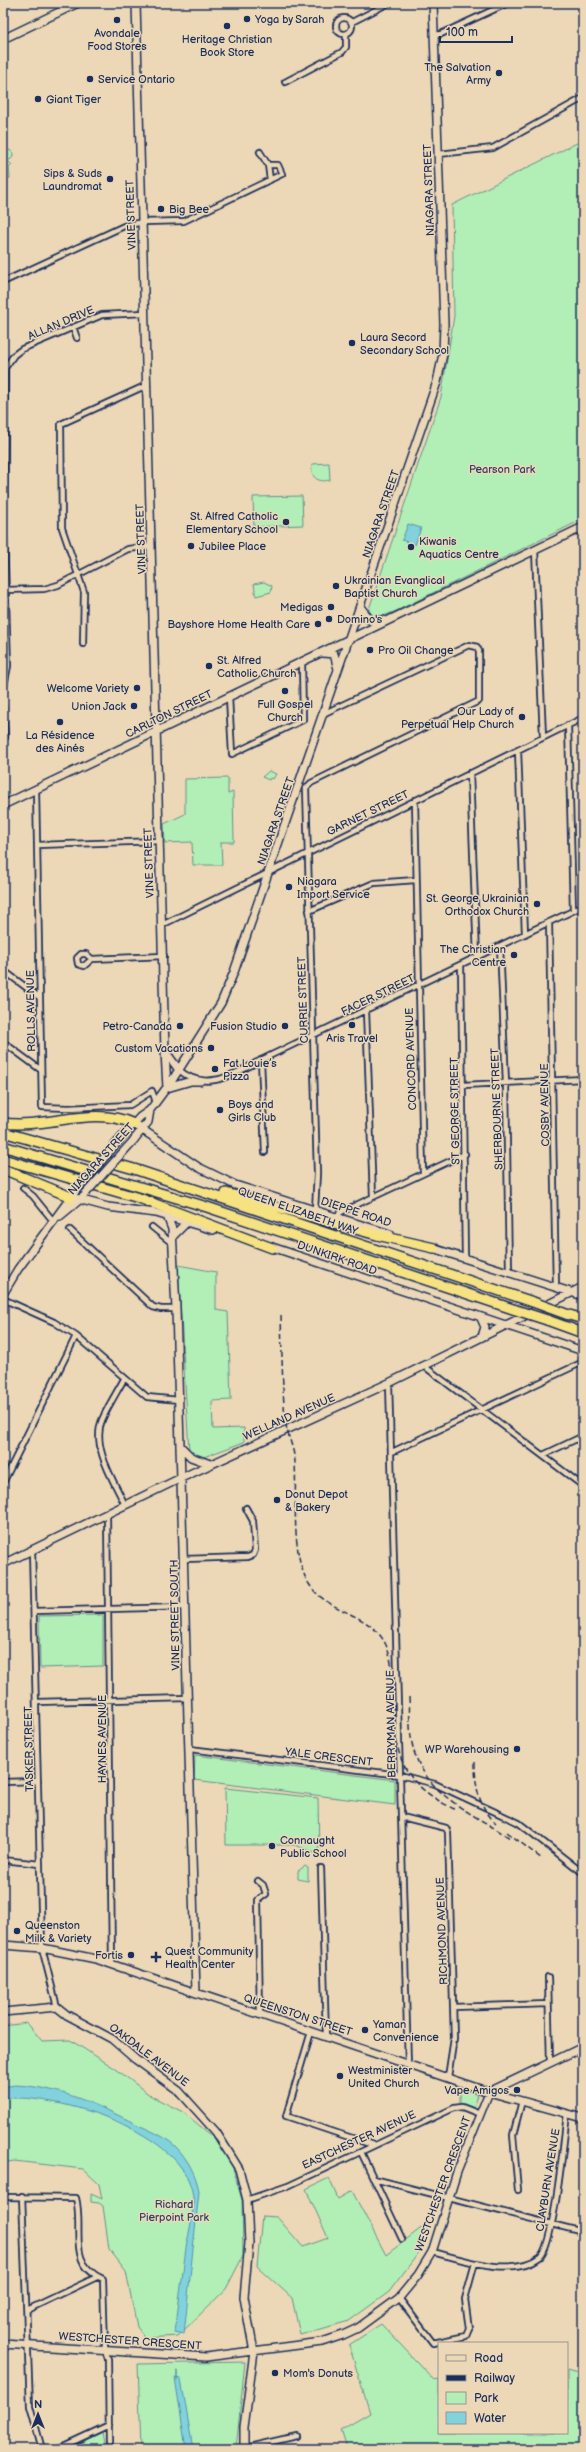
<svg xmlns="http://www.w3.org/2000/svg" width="586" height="2452" font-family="'Balsamiq Sans',sans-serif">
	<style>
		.green { fill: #b1efb6; stroke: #668f8a }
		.water { fill: #82d2de; stroke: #5991ab }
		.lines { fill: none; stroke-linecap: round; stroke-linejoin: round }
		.stream { stroke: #5991ab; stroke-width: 1.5 }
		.street-casing { stroke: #1b2f5e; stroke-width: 8 }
		.secondary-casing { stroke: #1b2f5e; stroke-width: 10 }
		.highway-casing { stroke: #1b2f5e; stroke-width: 12 }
		.street { stroke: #ecd8b6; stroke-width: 4.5 }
		.secondary { stroke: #ecd8b6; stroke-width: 7 }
		.highway { stroke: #f7e281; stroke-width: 9 }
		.rail { stroke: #1b2f5e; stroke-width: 1.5; stroke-dasharray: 6 3; stroke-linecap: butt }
		.secondary-bridge-casing { stroke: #1b2f5e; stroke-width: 10; stroke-linecap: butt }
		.highway-bridge-casing { stroke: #1b2f5e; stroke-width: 12; stroke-linecap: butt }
		.secondary-bridge { stroke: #ecd8b6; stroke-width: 7 }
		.highway-bridge { stroke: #f7e281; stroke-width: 9 }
		.poi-dot { fill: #1b2f5e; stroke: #ecd8b6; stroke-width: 1.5 }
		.labels { text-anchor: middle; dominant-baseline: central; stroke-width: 3; stroke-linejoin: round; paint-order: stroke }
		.poi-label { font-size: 11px; fill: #1b2f5e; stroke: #ecd8b6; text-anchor: start }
		.street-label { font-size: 11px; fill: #1b2f5e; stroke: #ecd8b6 }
		.park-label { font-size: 11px; fill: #2a4267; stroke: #ecd8b6 }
	</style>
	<rect width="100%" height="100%" fill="#ecd8b6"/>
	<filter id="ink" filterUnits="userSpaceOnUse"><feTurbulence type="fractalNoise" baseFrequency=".025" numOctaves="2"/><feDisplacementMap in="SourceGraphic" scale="8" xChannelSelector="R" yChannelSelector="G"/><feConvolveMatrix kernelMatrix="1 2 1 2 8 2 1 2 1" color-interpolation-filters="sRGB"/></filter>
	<g filter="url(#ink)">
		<path class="green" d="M579 142 583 284V519L396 611 373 620 367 615 441 397 454 316 452 205Z
			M3 155a5 5 0 1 1 10 0a5 5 0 1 1-10 0Z
			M9 162 12 165 9 168 10 178 3 180V165Z
			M329 463 330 480C317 483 310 477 312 464Z
			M302 496 303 525 254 527 253 497Z
			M264 582 272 586 271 592 256 596 254 584Z
			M269 771 276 774 273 779 270 778 269 780 262 777Z
			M228 778V794L233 792 234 842H221L222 865H193L192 842 165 843 164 824 185 814V779Z
			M178 1265 216 1272V1310L228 1312 231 1400 212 1401 213 1429 244 1428V1442L201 1458 189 1451Z
			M103 1615V1666L40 1668 39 1616Z
			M195 1755 395 1780V1805L194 1780Z
			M225 1788 318 1798 319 1855 295 1845H226Z
			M305 1866 308 1868V1881L298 1879V1871Z
			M27 2023 42 2041 70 2040 116 2069 151 2096 183 2112 217 2140 233 2168 242 2200 243 2256 226 2289 178 2336 145 2338 137 2327 126 2271 109 2249 103 2206 99 2203 91 2202V2194L102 2199 99 2184 83 2169 14 2161 3 2163V2026Z
			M460 2088 478 2095 474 2108 460 2104Z
			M329 2178 338 2199 352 2191 386 2255 429 2222 423 2247 389 2292 349 2321 300 2335 292 2298 257 2266 262 2216 277 2217 303 2247 328 2238 306 2189Z
			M381 2324 434 2380 439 2379V2433H567V2370L583 2374V2449H347L341 2430 370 2413 349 2345Z
			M245 2362 236 2449H141L138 2364Z
			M102 2432 105 2449H69Z"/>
		<path class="water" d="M408 524 421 528 415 545 402 540Z
			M15 2085C59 2087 96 2104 136 2124 149 2130 165 2136 176 2147 187 2158 197 2176 199 2192L184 2334 175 2332C179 2304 182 2276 186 2248 189 2232 194 2213 193 2197 186 2131 58 2094 3 2098V2087Z
			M175 2378 181 2379 193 2449H186Z"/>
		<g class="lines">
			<path class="stream" d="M177 2371V2380"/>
			<defs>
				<path id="street" d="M336 26a8 8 0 1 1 16 0a8 8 0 1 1-16 0Z
					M352 22 389 3
					M435 35 441 34 508 3
					M285 82 342 52 346 47V34
					M260 152 268 165 270 180
					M439 154 493 148 583 98
					M3 282 124 226 143 222 184 221 282 174 278 165H268
					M73 327 77 338
					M535 550 543 737
					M3 590 44 589 58 585 128 549 152 546
					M83 644 84 592 62 528 61 424 147 385
					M3 691 8 666 4 533 5 368 14 355 22 349 102 315 145 313
					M229 697 232 754 303 720 302 662
					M3 708 5 737
					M568 725 573 910
					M518 750 525 934
					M470 773 477 957
					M36 790 42 1107 68 1108 130 1105 152 1091 156 1102
					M415 800 423 1173
					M37 845 160 841
					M309 911 374 883 416 880
					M549 922 556 1287
					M162 925 583 718
					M500 946 506 1083 509 1272
					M92 959 84 966 78 964 77 958 81 954H86L92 959 164 956
					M461 965 465 1257
					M3 970 39 997
					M366 1011 373 1197
					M3 1042 41 1070
					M261 1060 265 1152
					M179 1070C206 1093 234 1074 261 1060L583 906
					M463 1085 583 1079
					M23 1188 33 1196 54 1222
					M315 1210 317 1173 306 788 311 783 479 701V651L477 647 469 645 325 713
					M336 1217 341 1212 465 1154
					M152 1227 173 1244
					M70 1230 153 1307 161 1309H176
					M3 1299 54 1322 76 1336 147 1397 179 1400
					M424 1366 583 1486
					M124 1379C117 1392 108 1406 102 1420 91 1447 114 1481 125 1505
					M389 1383 408 2065
					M392 1452 583 1362
					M543 1455 583 1436
					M3 1483 76 1336
					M107 1514 112 1964
					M32 1550 42 1948 57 2007
					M184 1559 248 1557 253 1555 255 1550 253 1521 246 1508
					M34 1611 185 1607
					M37 1702 188 1698
					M190 1749 400 1775 435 1784 519 1823 583 1873
					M3 1782 38 1781
					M402 1817 446 1828 448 1832 454 2038 448 2077
					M3 1860 40 1864
					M321 1868 326 2036
					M258 1881 263 1885 266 1894 258 1900 260 2015
					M548 1977 550 2063
					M453 2007 548 2004
					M311 2032 286 2116 373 2145
					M361 2152 402 2239
					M374 2179 583 2232
					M518 2190 513 2135 522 2101
					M22 2196 30 2406 42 2449
					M3 2197 76 2198C84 2230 66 2263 103 2279L105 2350 108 2359 109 2442
					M247 2200 288 2186 454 2108 462 2107 480 2114
					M432 2252C462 2259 512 2278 540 2257 554 2246 564 2137 567 2114
					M399 2298 433 2343 466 2336 469 2329 465 2299 475 2263
					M27 2310 97 2277
					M244 2448 297 2436
					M57 2449 109 2425"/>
				<path id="secondary" d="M136 3 165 1051 179 1070
					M3 39 78 3
					M361 608 371 621 383 620
					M323 653 334 654 338 669
					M3 805 583 527
					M165 1051 167 1088
					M167 1088 191 1081H200
					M134 1124 198 1167 235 1185 390 1234
					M122 1137 140 1117 150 1110 173 1079 221 1003 234 972 437 382 443 354 444 324 433 3
					M133 1141 148 1122 150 1110
					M71 1197 108 1207 156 1213 213 1230
					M60 1216 83 1197
					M167 1216 172 1229 176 1309 196 1993
					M173 1236 187 1222
					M269 1246 583 1351
					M429 1247 583 1296
					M3 1294 18 1269 77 1189
					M481 1318 485 1327 482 1337
					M180 1446 191 1457 210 1464
					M3 1564 181 1478 389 1383 583 1287
					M3 1945 42 1948 96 1959 489 2092 583 2118
					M3 2012 57 2007 67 2015 112 2039 135 2059 179 2091 216 2132 239 2169 247 2200 249 2243 244 2297 254 2352 244 2427V2449
					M489 2092 583 2047
					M3 2344 206 2357 322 2342 343 2335 358 2328 399 2298 418 2275 432 2252 457 2172 489 2092"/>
				<path id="highway" d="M3 1123C46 1129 94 1105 134 1124
					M3 1132 134 1169 533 1302
					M3 1146 207 1207 516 1310
					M3 1159 139 1198 272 1248
					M3 1169 71 1197
					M226 1193 377 1235 434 1248
					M566 1314 583 1319
					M547 1320 583 1333"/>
			</defs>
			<use href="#street" class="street-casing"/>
			<use href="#secondary" class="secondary-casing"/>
			<use href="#highway" class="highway-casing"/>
			<use href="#street" class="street"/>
			<use href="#secondary" class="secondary"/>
			<use href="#highway" class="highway"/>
			<path class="rail" d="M281 1315C282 1349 282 1384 285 1418 286 1433 294 1447 295 1462 297 1497 290 1554 309 1584 328 1614 371 1612 386 1645 392 1659 393 1677 393 1693 395 1752 396 1780 454 1809
				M409 1697C410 1712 409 1728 412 1743 422 1794 471 1812 510 1838
				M475 1762C475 1786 478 1806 496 1823
				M507 1832 542 1859"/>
			<defs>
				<path id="secondary-bridge" d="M77 1189 122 1137
					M86 1193 133 1141"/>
				<path id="highway-bridge" d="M533 1302 566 1314
					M516 1310 547 1320"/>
			</defs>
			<use href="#secondary-bridge" class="secondary-bridge-casing"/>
			<use href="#highway-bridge" class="highway-bridge-casing"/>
			<use href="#secondary-bridge" class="secondary-bridge"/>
			<use href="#highway-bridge" class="highway-bridge"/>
		</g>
	</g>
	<g class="poi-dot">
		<circle cx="247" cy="19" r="4"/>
		<circle cx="117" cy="20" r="4"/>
		<circle cx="227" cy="26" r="4"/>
		<circle cx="499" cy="73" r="4"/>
		<circle cx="90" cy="79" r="4"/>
		<circle cx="38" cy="99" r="4"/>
		<circle cx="110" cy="179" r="4"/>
		<circle cx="161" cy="209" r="4"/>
		<circle cx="352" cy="343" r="4"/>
		<circle cx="286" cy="522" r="4"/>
		<circle cx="191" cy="546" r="4"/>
		<circle cx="411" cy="547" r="4"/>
		<circle cx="336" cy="586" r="4"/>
		<circle cx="331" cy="607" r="4"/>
		<circle cx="329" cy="619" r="4"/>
		<circle cx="318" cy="624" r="4"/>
		<circle cx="370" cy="650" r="4"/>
		<circle cx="209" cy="666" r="4"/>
		<circle cx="137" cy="688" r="4"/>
		<circle cx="285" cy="691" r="4"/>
		<circle cx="134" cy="706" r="4"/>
		<circle cx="522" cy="717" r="4"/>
		<circle cx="60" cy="722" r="4"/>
		<circle cx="289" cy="887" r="4"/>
		<circle cx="537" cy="904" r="4"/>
		<circle cx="514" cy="955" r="4"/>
		<circle cx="352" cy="1025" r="4"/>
		<circle cx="180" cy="1026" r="4"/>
		<circle cx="285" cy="1026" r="4"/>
		<circle cx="211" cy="1048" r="4"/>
		<circle cx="215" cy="1069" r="4"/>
		<circle cx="220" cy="1110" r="4"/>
		<circle cx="277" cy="1500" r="4"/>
		<circle cx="517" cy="1749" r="4"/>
		<circle cx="272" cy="1846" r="4"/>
		<circle cx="17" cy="1931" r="4"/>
		<circle cx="131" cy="1955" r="4"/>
		<path d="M154 1951h4v4h4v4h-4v4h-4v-4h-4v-4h4z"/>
		<circle cx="365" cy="2030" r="4"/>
		<circle cx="340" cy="2076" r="4"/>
		<circle cx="517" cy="2090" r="4"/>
		<circle cx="275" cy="2373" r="4"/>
	</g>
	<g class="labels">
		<g class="poi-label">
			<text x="255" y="19">Yoga by Sarah</text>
			<text x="117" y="33" text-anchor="middle">Avondale<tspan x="117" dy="13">Food Stores</tspan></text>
			<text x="227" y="39" text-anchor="middle">Heritage Christian<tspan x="227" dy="13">Book Store</tspan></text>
			<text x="491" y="67" text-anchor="end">The Salvation<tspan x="491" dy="13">Army</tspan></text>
			<text x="98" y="79">Service Ontario</text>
			<text x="46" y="99">Giant Tiger</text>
			<text x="102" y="173" text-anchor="end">Sips &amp; Suds<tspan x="102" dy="13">Laundromat</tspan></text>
			<text x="169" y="209">Big Bee</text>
			<text x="360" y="337">Laura Secord<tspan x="360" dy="13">Secondary School</tspan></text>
			<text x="278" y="516" text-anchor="end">St. Alfred Catholic<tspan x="278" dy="13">Elementary School</tspan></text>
			<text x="419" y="541">Kiwanis<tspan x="419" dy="13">Aquatics Centre</tspan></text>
			<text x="199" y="546">Jubilee Place</text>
			<text x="344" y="580">Ukrainian Evanglical<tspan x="344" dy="13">Baptist Church</tspan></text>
			<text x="323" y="607" text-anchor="end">Medigas</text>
			<text x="337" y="619">Domino's</text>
			<text x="310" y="624" text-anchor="end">Bayshore Home Health Care</text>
			<text x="378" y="650">Pro Oil Change</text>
			<text x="217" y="660">St. Alfred<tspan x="217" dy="13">Catholic Church</tspan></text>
			<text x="129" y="688" text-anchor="end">Welcome Variety</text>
			<text x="285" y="704" text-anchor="middle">Full Gospel<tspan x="285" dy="13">Church</tspan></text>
			<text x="126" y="706" text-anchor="end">Union Jack</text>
			<text x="514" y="711" text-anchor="end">Our Lady of<tspan x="514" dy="13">Perpetual Help Church</tspan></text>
			<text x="60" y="735" text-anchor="middle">La Résidence<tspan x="60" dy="13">des Ainés</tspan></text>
			<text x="297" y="881">Niagara<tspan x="297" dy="13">Import Service</tspan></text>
			<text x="529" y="898" text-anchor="end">St. George Ukrainian<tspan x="529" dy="13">Orthodox Church</tspan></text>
			<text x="506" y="949" text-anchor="end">The Christian<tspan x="506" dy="13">Centre</tspan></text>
			<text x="172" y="1026" text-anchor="end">Petro-Canada</text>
			<text x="277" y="1026" text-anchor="end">Fusion Studio</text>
			<text x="352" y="1038" text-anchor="middle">Aris Travel</text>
			<text x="203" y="1048" text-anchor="end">Custom Vacations</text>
			<text x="223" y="1063">Fat Louie’s<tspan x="223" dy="13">Pizza</tspan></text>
			<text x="228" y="1104">Boys and<tspan x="228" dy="13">Girls Club</tspan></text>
			<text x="285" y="1494">Donut Depot<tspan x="285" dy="13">&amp; Bakery</tspan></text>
			<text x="509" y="1749" text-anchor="end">WP Warehousing</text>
			<text x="280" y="1840">Connaught<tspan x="280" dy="13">Public School</tspan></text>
			<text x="25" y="1925">Queenston<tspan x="25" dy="13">Milk &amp; Variety</tspan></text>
			<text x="165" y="1951">Quest Community<tspan x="165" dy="13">Health Center</tspan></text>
			<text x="123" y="1955" text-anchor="end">Fortis</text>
			<text x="373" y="2024">Yaman<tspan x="373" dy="13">Convenience</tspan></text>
			<text x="348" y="2070">Westminister<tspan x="348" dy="13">United Church</tspan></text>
			<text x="509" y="2090" text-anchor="end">Vape Amigos</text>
			<text x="283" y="2373">Mom's Donuts</text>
		</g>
		<g class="street-label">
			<text transform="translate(429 190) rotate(-92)">NIAGARA STREET</text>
			<text transform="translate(131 215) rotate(-92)">VINE STREET</text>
			<text transform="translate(61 323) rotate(-23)">ALLAN DRIVE</text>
			<text transform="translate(381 514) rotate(-71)">NIAGARA STREET</text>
			<text transform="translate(141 539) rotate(-92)">VINE STREET</text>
			<text transform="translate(169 714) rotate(-26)">CARLTON STREET</text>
			<text transform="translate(368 813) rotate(-26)">GARNET STREET</text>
			<text transform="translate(276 821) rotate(-71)">NIAGARA STREET</text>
			<text transform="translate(149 863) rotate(-92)">VINE STREET</text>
			<text transform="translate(378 995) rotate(-26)">FACER STREET</text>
			<text transform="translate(303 1000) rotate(-92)">CURRIE STREET</text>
			<text transform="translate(31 1011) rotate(-91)">ROLLS AVENUE</text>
			<text transform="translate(411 1059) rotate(-92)">CONCORD AVENUE</text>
			<text transform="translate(545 1105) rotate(-91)">COSBY AVENUE</text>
			<text transform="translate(497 1109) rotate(-92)">SHERBOURNE STREET</text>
			<text transform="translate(455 1111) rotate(-91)">ST GEORGE STREET</text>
			<text transform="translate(101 1159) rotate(-48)">NIAGARA STREET</text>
			<text transform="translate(298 1211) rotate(19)">QUEEN ELIZABETH WAY</text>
			<text transform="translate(356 1212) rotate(18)">DIEPPE ROAD</text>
			<text transform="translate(337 1258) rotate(19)">DUNKIRK ROAD</text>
			<text transform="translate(289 1417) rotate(-24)">WELLAND AVENUE</text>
			<text transform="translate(175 1615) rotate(-91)">VINE STREET SOUTH</text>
			<text transform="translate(391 1724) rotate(-91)">BERRYMAN AVENUE</text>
			<text transform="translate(102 1739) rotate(-90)">HAYNES AVENUE</text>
			<text transform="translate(29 1749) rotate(-91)">TASKER STREET</text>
			<text transform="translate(329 1757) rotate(7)">YALE CRESCENT</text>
			<text transform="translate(442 1931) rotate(-92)">RICHMOND AVENUE</text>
			<text transform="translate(298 2015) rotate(18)">QUEENSTON STREET</text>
			<text transform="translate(149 2055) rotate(37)">OAKDALE AVENUE</text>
			<text transform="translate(359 2140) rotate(-25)">EASTCHESTER AVENUE</text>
			<text transform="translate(548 2180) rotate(-81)">CLAYBURN AVENUE</text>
			<text transform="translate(443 2184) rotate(-70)">WESTCHESTER CRESCENT</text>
			<text transform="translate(130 2341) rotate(4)">WESTCHESTER CRESCENT</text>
		</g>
		<g class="park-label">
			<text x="502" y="469">Pearson Park</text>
			<text x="174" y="2204">Richard<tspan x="174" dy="13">Pierpoint Park</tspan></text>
		</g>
	</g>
	<rect width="586" height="2452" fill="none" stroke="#ecd8b6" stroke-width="16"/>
	<rect x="8" y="8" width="570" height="2436" fill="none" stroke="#1b2f5e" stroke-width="1.5" filter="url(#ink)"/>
	<rect x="438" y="2342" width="130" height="92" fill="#ecd8b6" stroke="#989493"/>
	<rect x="446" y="2355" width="20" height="6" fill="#ecd8b6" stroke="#989493"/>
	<text x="474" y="2362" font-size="12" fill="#1b2f5e">Road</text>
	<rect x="446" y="2375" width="20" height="6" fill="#1b2f5e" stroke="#989493"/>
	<text x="474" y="2382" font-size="12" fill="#1b2f5e">Railway</text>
	<rect x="446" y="2392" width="20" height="12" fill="#b1efb6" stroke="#989493"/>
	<text x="474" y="2402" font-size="12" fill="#1b2f5e">Park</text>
	<rect x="446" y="2412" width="20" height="12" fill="#82d2de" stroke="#989493"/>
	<text x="474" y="2422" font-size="12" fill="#1b2f5e">Water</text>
	<g transform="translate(38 2414)" stroke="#ecd8b6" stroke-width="3" paint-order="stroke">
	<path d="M0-3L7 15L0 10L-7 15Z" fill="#1b2f5e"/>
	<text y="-6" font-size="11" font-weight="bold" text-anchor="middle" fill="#1b2f5e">N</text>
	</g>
	<path d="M440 36v6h72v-6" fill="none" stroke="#1b2f5e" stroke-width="2"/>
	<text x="446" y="36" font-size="12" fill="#1b2f5e" stroke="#ecd8b6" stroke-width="3" paint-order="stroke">100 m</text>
</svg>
